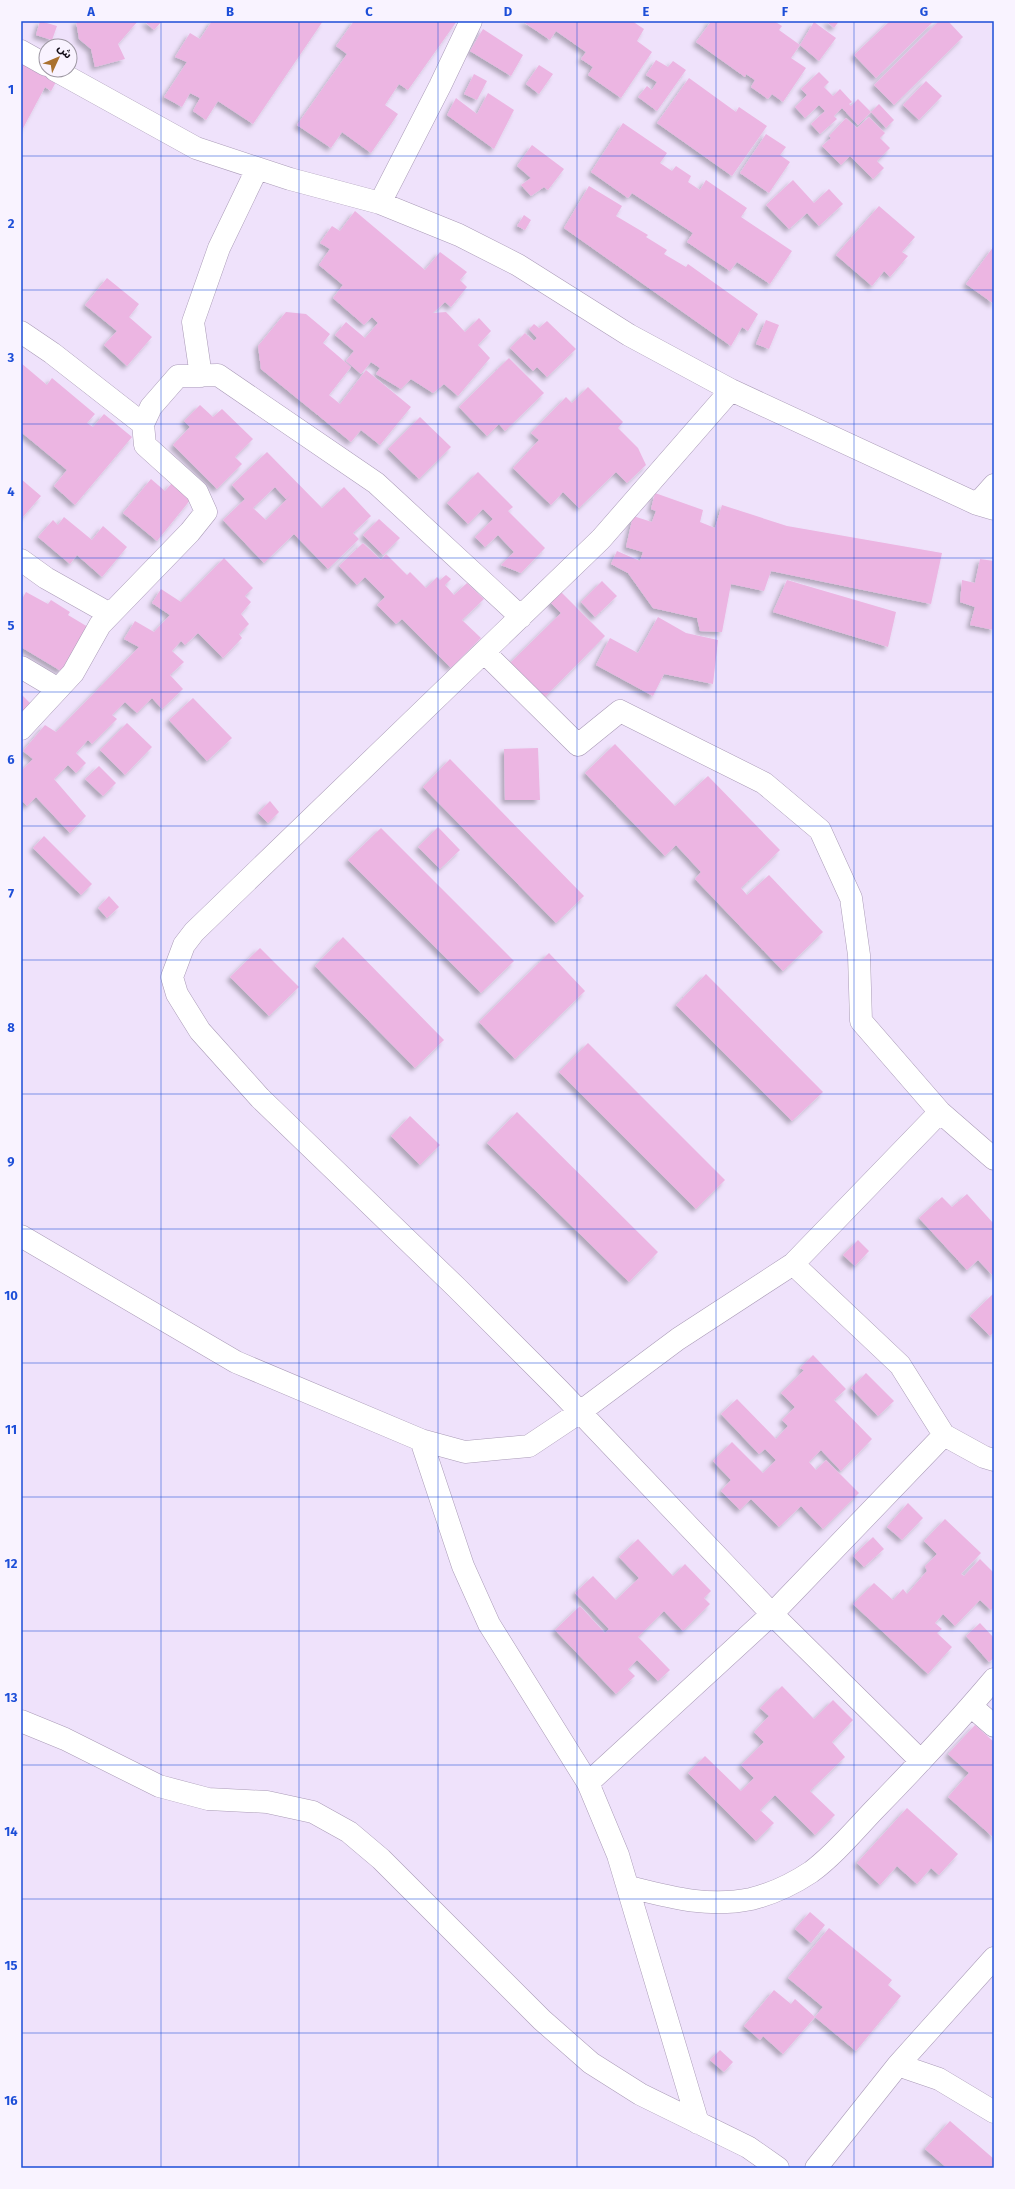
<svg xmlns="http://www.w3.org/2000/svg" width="1015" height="2189" font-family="'Fira Sans','Noto Sans Arabic',sans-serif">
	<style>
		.building { fill: #ecb5e2; fill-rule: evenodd; filter: url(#shadow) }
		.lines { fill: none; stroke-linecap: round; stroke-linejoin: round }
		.minor-casing { stroke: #aa9bb7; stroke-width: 23 }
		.minor { stroke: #fff; stroke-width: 22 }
		.grid { fill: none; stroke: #1d4ed8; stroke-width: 1; stroke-opacity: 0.55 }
		.neatline { fill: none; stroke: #1d4ed8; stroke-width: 1.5 }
		.grid-label { font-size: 13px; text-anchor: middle; font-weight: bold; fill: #1d4ed8 }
	</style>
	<defs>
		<filter id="shadow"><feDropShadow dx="-3.5" dy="3.5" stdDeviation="2" flood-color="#0004"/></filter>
	</defs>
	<rect width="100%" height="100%" fill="#efe2fb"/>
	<path class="building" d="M40 21 57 26 52 40 36 35Z
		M76 21H138L118 44 125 59 95 67 91 49 79 39Z
		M144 21H162L154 30Z
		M212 21H323L253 124 218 101 206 120 193 111 200 98 190 93 182 107 164 97 187 62 175 57 190 33 200 39Z
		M354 21H457L408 90 399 84 385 105 398 114 371 153 342 132 331 148 297 125 347 54 336 46Z
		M522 21H632L644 29 637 41 652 52 621 98 588 75 593 67 581 59 586 52 556 31 550 40Z
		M706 21H774L782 26 779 30 800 45 814 22 836 38 819 61 800 45 791 58 806 68 783 102 772 94 768 99 751 87 755 80 746 74 745 77 696 42 710 23Z
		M826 21H839L834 28Z
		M890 21H934L876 78 854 55Z
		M939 21H948L963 37 894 105 874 85Z
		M483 29 523 55 511 76 470 51Z
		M656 60 668 67 673 61 686 70 657 111 638 97 647 86 652 90 657 82 646 75Z
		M21 63 56 82 51 91 45 87 21 132Z
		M539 65 553 74 539 94 526 84Z
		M819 72 829 82 824 87 833 96 840 89 852 102 849 104 851 106 858 99 871 112 879 104 894 120 886 128 871 112 858 125 842 108 834 116 837 119 820 134 811 124 825 111 819 105 805 118 795 107 807 95 801 89Z
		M474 74 487 81 477 100 464 94Z
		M689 78 736 112 739 107 767 126 732 176 657 123Z
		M926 81 942 96 919 120 903 105Z
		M488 93 514 110 494 149 447 115 456 98 477 114Z
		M869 117 885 133 880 138 890 148 877 161 884 168 873 179 850 156 841 165 822 146 831 138 829 136 846 118 857 128Z
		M623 123 667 153 660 163 672 171 676 166 691 176 688 182 700 190 706 180 747 208 741 217 792 251 770 284 737 262 730 271 687 242 693 233 632 193 628 198 591 172Z
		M766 134 786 147 780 155 790 162 769 193 740 173Z
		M532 145 564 169 548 190 544 187 531 196 521 185 531 178 517 166Z
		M793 180 814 203 829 189 843 204 819 226 807 213 789 229 766 205Z
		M589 186 622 206 616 216 648 235 646 237 667 250 664 254 686 267 688 264 758 314 748 331 742 327 731 346 564 228Z
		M879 206 915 237 902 252 908 256 890 277 884 271 872 286 836 255Z
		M355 211 425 270 440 252 467 272 460 280 467 287 451 307 445 302 433 313 446 312 465 332 479 318 491 331 478 345 490 358 458 396 444 384 433 393 411 379 401 389 376 374 380 368 371 362 361 374 346 361 354 351 335 335 346 322 365 338 378 323 372 317 364 325 333 298 343 285 319 265 330 249 320 243 332 226 340 231Z
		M524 215 531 220 525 230 517 226Z
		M994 246V304L966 284Z
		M107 278 139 304 129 317 152 337 127 366 104 345 117 331 85 305Z
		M286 312 306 314 330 334 323 343 351 367 329 395 340 404 366 370 411 407 380 445 361 430 351 442 261 369 258 346Z
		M766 320 779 325 769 349 756 344Z
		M547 321 576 349 547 377 537 367 533 371 510 348 525 333 534 341 537 338 529 329 534 324 539 328Z
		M509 358 544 393 505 431 499 424 487 436 459 407Z
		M21 363 47 385 52 378 95 414 87 423 93 427 104 414 132 437 75 505 54 486 67 470 21 432Z
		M588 387 623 422 618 428 638 448 646 465 627 483 616 472 579 508 563 492 551 505 513 468 539 440 531 433 566 397 572 403Z
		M200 405 213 417 222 409 253 439 235 457 242 464 217 489 173 445 190 427 184 421Z
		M420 417 451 447 419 479 388 449Z
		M267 452 322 508 344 487 371 516 353 533 359 539 328 569 294 534 264 563 223 520 245 499 232 485ZM275 487 286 499 291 495 266 520 253 508Z
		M478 472 513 507 508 511 545 548 521 573 501 565 514 552 498 535 485 547 475 537 493 519 483 509 468 524 447 503Z
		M21 479 41 496 22 518 21 517Z
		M151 479 165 491 172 483 191 499 157 541 123 513Z
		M655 493 703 510 700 522 715 528 722 505 787 526 942 553 931 604 771 571 764 591 731 584 722 632 700 631 697 618 653 608 628 573 611 564 617 551 640 561 643 552 626 547 633 516 652 522 656 511 651 509Z
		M64 517 92 540 103 526 127 547 102 577 77 555 70 564 38 537 53 520 58 525Z
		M379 519 400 538 383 555 363 535Z
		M363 543 381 560 386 554 407 575 410 572 426 588 437 577 440 580 446 575 451 579 445 585 454 595 467 583 484 599 462 620 481 638 451 668 402 619 396 624 377 605 385 597 365 577 357 585 339 566Z
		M224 558 253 588 245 596 251 602 241 614 249 624 239 634 242 638 223 658 198 633 185 645 181 641 172 651 184 662 170 675 183 689 162 709 152 698 137 713 125 702 112 715 117 719 92 744 88 740 76 753 86 763 76 773 68 765 54 779 86 816 70 833 36 797 27 806 21 800V771L33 759 23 751 45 725 56 732 139 647 124 639 135 621 154 632 170 615 152 603 161 589 181 602Z
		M980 559 994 561V630L970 625 975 607 960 602 962 580 975 583Z
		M787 580 896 612 888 647 773 612Z
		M602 581 617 596 595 617 581 602Z
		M560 591 605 636 544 698 510 663 561 613 550 602Z
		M26 592 48 604 51 600 70 612 68 615 88 627 61 671 21 647V601Z
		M658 617 686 633 718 640 713 684 664 674 653 696 596 665 610 638 638 653Z
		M21 694 32 705 21 716Z
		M193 698 232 738 207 761 169 720Z
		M127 723 152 747 125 775 100 750Z
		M615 744 675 806 708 776 780 850 741 888 747 895 769 875 823 932 783 971 695 879 701 872 676 845 665 856 585 773Z
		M538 748 540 800H505L504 749Z
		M450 759 584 896 556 923 423 787Z
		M99 766 116 783 103 796 85 779Z
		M270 801 279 812 268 823 258 813Z
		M438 827 460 850 440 869 418 847Z
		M381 828 514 961 481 993 348 860Z
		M44 836 92 884 81 895 33 848Z
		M109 896 119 907 107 918 98 908Z
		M343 937 444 1040 415 1068 315 966Z
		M260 948 299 987 269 1016 230 977Z
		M549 953 585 991 515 1059 479 1022Z
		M706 974 823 1092 792 1121 676 1005Z
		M588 1043 725 1180 696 1209 559 1072Z
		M517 1112 658 1252 629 1282 487 1143Z
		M410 1116 440 1145 420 1165 391 1136Z
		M967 1194 994 1224V1277L978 1260 967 1270 919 1218 942 1197 952 1207Z
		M858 1240 869 1251 855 1266 843 1255Z
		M993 1294 994 1332 990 1336 970 1316Z
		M813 1355 846 1389 834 1400 872 1439 841 1471 821 1450 809 1462 816 1470 826 1460 859 1493 823 1529 801 1506 779 1527 751 1499 740 1510 721 1491 731 1480 713 1461 732 1442 763 1473 776 1460 765 1449 759 1454 721 1414 737 1399 776 1439 788 1426 782 1420 795 1407 781 1393 804 1370 800 1368Z
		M866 1373 894 1401 878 1416 851 1388Z
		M908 1503 923 1518 902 1540 887 1527Z
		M945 1519 981 1553 961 1574 964 1576 980 1559 994 1573V1607L991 1610 980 1600 955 1626 943 1614 935 1623 942 1629 937 1633 952 1647 928 1674 853 1604 874 1583 893 1600 903 1589 907 1594 927 1571 925 1566 937 1554 924 1541Z
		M873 1537 884 1549 864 1567 853 1556Z
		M638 1539 673 1576 685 1564 711 1591 704 1598 710 1604 683 1631 664 1611 638 1637 670 1670 658 1681 637 1660 628 1669 635 1676 616 1694 555 1630 580 1606 605 1633 609 1629 575 1593 593 1576 616 1600 639 1578 619 1557Z
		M980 1623 994 1638V1658L989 1662 966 1636Z
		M782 1686 814 1719 833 1700 853 1720 832 1742 845 1757 810 1791 835 1815 815 1835 775 1795 760 1810 774 1823 756 1841 688 1773 705 1756 741 1791 754 1778 741 1765 764 1742 754 1732 769 1716 760 1708Z
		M975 1725 994 1742V1838L948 1797 969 1773 948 1754Z
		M907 1808 958 1854 939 1875 931 1868 917 1884 897 1866 880 1885 857 1863Z
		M810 1912 825 1925 811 1943 795 1929Z
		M829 1928 892 1980 888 1985 901 1996 856 2051 815 2017 783 2054 763 2036 760 2040 744 2026 774 1990 791 2004 795 1999 815 2017 823 2007 788 1978Z
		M720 2050 733 2062 724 2072 710 2060Z
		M950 2121 994 2159V2164L990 2168H947L925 2149Z"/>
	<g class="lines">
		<defs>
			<path id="minor" d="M21 51 46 65
				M55 70 196 148 290 179 380 203 459 235 518 265 629 335 731 390 977 504 994 509
				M380 203 440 86 471 21
				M21 332 52 353 143 424
				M201 376 193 322 219 248 257 169
				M731 390 601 539 194 932 184 945 172 977 177 994 200 1031 260 1098 457 1288 560 1391 772 1614 921 1761
				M977 504 994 485
				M21 560 46 578 110 614
				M485 653 578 745 620 711 764 783 820 830 851 898 859 955 861 1021 940 1112 994 1159
				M21 667 58 689
				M21 729 73 673 100 625 190 532 206 512 197 492 145 445 143 424 151 407 178 376 218 375 376 483 521 617
				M21 1236 236 1362 421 1440 463 1566 489 1624 588 1783 618 1855 698 2123
				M793 1264 900 1365 944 1435 984 1457 994 1460
				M421 1440 465 1452 529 1446 580 1412 678 1339 793 1264 940 1112
				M971 1706 994 1726
				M21 1721 65 1739 159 1786 208 1799 267 1802 313 1812 349 1832 381 1859 542 2020 591 2063 640 2094 748 2147 778 2168
				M588 1783 772 1614 944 1435
				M629 1887C669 1897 708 1908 751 1899 771 1894 793 1884 811 1872 834 1855 854 1831 874 1810 915 1768 956 1724 994 1679
				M898 2065 939 2079 994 2112
				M816 2168 898 2065 994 1958"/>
		</defs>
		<use href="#minor" class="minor-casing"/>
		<use href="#minor" class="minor"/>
	</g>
	<path class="grid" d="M161 21V2168M299 21V2168M438 21V2168M577 21V2168M716 21V2168M854 21V2168M21 156H994M21 290H994M21 424H994M21 558H994M21 692H994M21 826H994M21 960H994M21 1094H994M21 1229H994M21 1363H994M21 1497H994M21 1631H994M21 1765H994M21 1899H994M21 2033H994"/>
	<rect width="1015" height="2189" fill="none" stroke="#f9f3ff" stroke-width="44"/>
	<g transform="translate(58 58) rotate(46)"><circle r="19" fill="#f9f3ff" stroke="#9d97a2"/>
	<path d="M0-3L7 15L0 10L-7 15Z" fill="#aa712f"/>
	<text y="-6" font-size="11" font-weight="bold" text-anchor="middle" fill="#120d17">ش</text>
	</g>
	<rect x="22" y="22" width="971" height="2145" class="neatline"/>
	<g class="grid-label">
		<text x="91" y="16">A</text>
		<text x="230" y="16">B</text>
		<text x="369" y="16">C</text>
		<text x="508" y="16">D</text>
		<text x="646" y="16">E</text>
		<text x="785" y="16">F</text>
		<text x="924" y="16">G</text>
		<text x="11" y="94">1</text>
		<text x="11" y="228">2</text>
		<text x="11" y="362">3</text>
		<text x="11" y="496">4</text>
		<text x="11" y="630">5</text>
		<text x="11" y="764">6</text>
		<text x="11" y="898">7</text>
		<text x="11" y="1032">8</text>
		<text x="11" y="1166">9</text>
		<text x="11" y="1300">10</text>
		<text x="11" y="1434">11</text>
		<text x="11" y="1568">12</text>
		<text x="11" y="1702">13</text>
		<text x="11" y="1836">14</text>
		<text x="11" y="1970">15</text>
		<text x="11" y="2105">16</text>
	</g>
</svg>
